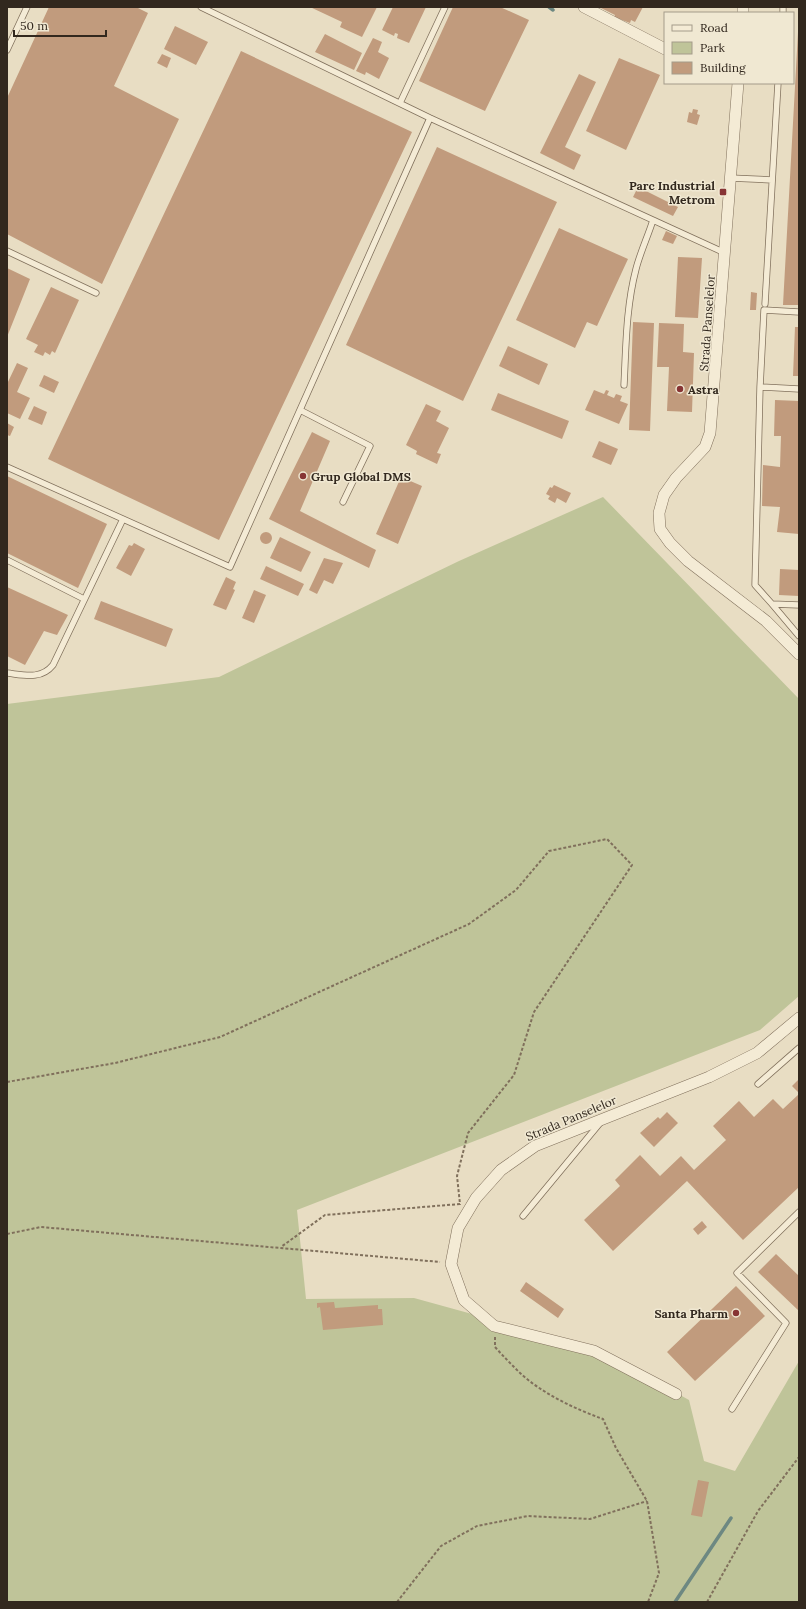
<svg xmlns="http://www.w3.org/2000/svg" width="806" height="1609" font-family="Lora,serif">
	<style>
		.green { fill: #bfc499 }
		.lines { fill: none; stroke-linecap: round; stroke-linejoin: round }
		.stream { stroke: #6d8882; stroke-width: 3.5 }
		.building { fill: #c19b7d }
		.lane-casing { stroke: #80705c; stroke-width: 7 }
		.street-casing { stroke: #80705c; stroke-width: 12 }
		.path { stroke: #80705c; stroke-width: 2; stroke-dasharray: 3 2; stroke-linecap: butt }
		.lane { stroke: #f4ebd5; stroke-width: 5.5 }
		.street { stroke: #f4ebd5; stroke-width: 11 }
		.poi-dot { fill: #873434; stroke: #f0e8d2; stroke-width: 1.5 }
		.labels { text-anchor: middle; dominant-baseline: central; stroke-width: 3; stroke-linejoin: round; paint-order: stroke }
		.poi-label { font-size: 12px; font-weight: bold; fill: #32281e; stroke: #f0e8d2; text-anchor: end }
		.street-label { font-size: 12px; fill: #32281e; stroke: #f0e8d2 }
	</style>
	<rect width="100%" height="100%" fill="#e8ddc3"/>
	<path class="green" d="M603 497 799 699V996L760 1030 297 1210 306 1299 414 1298 595 1348 689 1400 704 1461 735 1471 799 1361V1602H7V704L219 677 459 561Z"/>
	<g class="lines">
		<path class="stream" d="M549 7 553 10
			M675 1602 731 1518"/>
	</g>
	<path class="building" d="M49 7H136L148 13 114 86 179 119 102 284 7 234V98Z
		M310 7H377L362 37 340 27 342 22Z
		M393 7H426L409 43 397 38 398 34 395 33 394 36 382 30Z
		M453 7H500L529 20 485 111 419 81Z
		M599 7H643L635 22 631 20 630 23 614 17 615 15Z
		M175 26 208 42 196 65 164 49Z
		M798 32H799V305H783Z
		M325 34 362 53 354 70 315 52Z
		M373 38 382 42 378 52 389 58 379 79 366 72 365 75 356 71Z
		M241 51 412 132 219 540 48 459Z
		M162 54 171 58 167 68 157 63Z
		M619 58 660 75 626 150 586 131Z
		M579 74 596 82 565 147 581 155 574 170 540 153Z
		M693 109 698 110 697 114 700 115 697 125 687 122 689 112 692 113Z
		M437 147 557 202 463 401 346 345Z
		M638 187 678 207 673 216 633 197Z
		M559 228 628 259 597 326 587 322 575 348 516 320Z
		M666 231 677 236 673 244 662 240Z
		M678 257 702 258 698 318 675 317Z
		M7 268 30 279 7 337Z
		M51 287 79 300 55 353 52 351 50 355 45 352 43 356 34 352 38 345 26 339Z
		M751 292 757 293 756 310H750Z
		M633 322 654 323 650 431 629 430Z
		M659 323 684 324 683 352 694 353 692 412 667 411 669 367H657Z
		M795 327H799V376H793Z
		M508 346 548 364 539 385 499 366Z
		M17 363 28 368 17 392 30 398 20 419 7 413V384Z
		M44 375 59 382 54 393 39 386Z
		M594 390 604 394 606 390 609 391 607 395 614 398 616 394 622 396 620 401 628 404 619 424 585 410Z
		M498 393 569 421 562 439 491 410Z
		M775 400 799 401V534L777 532 780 507 762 506 763 465 780 467 781 436H774Z
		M426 404 441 411 436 421 449 428 437 453 441 454 437 464 416 454 417 451 406 445Z
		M34 406 47 412 42 425 28 419Z
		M7 423 14 427 10 436 7 435Z
		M312 432 330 441 300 511 376 550 369 568 269 519Z
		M599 441 618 449 611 465 592 457Z
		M7 476 107 524 78 588 7 553Z
		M401 477 422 486 398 544 376 534Z
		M554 485 571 493 566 503 557 498 555 503 548 499 550 496 546 494 550 487 552 488Z
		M260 538a6 6 0 1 1 12 0a6 6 0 1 1-12 0Z
		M280 537 311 552 301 572 270 558Z
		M134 543 145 549 131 576 116 568 129 545 132 546Z
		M324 558 343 563 333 584 324 580 317 594 309 590Z
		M266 566 304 584 298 596 260 579Z
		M780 569 799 570V596L779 595Z
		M226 577 236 582 233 589 235 590 226 610 213 605Z
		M7 587 68 615 57 635 44 631 25 665 7 656Z
		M254 590 266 595 254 623 242 618Z
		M101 601 173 629 166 647 94 619Z
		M799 1079V1093L792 1086Z
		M799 1094V1187L743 1240 687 1181 613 1251 584 1220 620 1186 615 1180 640 1155 660 1176 681 1156 694 1170 726 1140 713 1126 739 1101 754 1117 773 1099 783 1109Z
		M667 1112 678 1123 654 1147 640 1133 658 1117 660 1119Z
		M702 1221 707 1227 698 1235 693 1229Z
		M776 1254 799 1276V1311L758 1272Z
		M526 1282 564 1309 558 1318 520 1291Z
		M736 1286 765 1316 695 1381 667 1352Z
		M334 1302 335 1308 378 1305V1309H382L383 1325 323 1330 320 1307 317 1308V1303Z
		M698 1480 709 1482 702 1517 691 1515Z"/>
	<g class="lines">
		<defs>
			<path id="lane" d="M201 7 430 118 725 253
				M783 13V7
				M7 50 27 7
				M400 103 445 7
				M730 178 772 180
				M7 251 96 293
				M765 304 778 83
				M799 312 764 310 760 387 799 389
				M624 385C626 347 626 307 636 269 640 253 648 236 653 220
				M760 387 755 585 772 604 799 605
				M300 410 370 446 343 502
				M7 467 230 567 430 118
				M7 560 84 599
				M772 604 799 636
				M7 673C24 675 41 680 53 665L123 519
				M758 1084 799 1048
				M523 1216 600 1123
				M732 1409 786 1323 737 1273 799 1212"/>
			<path id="street" d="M584 7 665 49
				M743 13V7
				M738 83 710 433 705 447 676 478 664 495 659 513 660 529 670 543 688 561 766 621 799 654
				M676 1394 594 1351 494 1326 464 1300 451 1264 458 1228 476 1198 501 1170 535 1146 709 1077 757 1053 799 1018"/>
		</defs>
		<use href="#lane" class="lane-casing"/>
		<use href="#street" class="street-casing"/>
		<path class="path" d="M7 1082 115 1063 220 1037 469 924 516 890 549 851 607 839 632 865 534 1012 514 1075 468 1133 457 1176 460 1204 325 1215 281 1247
			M7 1234 41 1227 440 1262
			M495 1337V1347C503 1356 511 1364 519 1372 541 1393 575 1409 603 1419L616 1448 647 1501 659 1573 648 1602
			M397 1602 441 1546 477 1526 528 1516 590 1519 647 1501
			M707 1602 758 1511 799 1457"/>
		<use href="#lane" class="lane"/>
		<use href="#street" class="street"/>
	</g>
	<g class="poi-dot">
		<rect x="719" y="188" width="8" height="8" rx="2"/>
		<circle cx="680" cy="389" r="4"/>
		<circle cx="303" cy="476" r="4"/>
		<circle cx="736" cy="1313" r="4"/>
	</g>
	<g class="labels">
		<g class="poi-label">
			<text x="715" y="185">Parc Industrial<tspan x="715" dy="14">Metrom</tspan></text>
			<text x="688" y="389" text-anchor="start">Astra</text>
			<text x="311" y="476" text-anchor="start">Grup Global DMS</text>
			<text x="728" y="1313">Santa Pharm</text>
		</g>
		<g class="street-label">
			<text transform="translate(707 323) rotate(-86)">Strada Panselelor</text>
			<text transform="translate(571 1118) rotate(-23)">Strada Panselelor</text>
		</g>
	</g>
	<rect width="806" height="1609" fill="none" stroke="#32281e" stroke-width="16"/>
	<rect x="664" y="12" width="130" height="72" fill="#f0e8d2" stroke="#a49b8a"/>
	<rect x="672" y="25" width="20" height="6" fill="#f4ebd5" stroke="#a49b8a"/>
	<text x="700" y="32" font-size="12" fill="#32281e">Road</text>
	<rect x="672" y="42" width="20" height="12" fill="#bfc499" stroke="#a49b8a"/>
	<text x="700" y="52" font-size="12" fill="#32281e">Park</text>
	<rect x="672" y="62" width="20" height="12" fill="#c19b7d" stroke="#a49b8a"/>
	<text x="700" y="72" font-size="12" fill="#32281e">Building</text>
	<path d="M14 30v6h92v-6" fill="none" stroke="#32281e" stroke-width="2"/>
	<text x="20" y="30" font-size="12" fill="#32281e" stroke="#f0e8d2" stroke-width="3" paint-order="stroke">50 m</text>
</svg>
